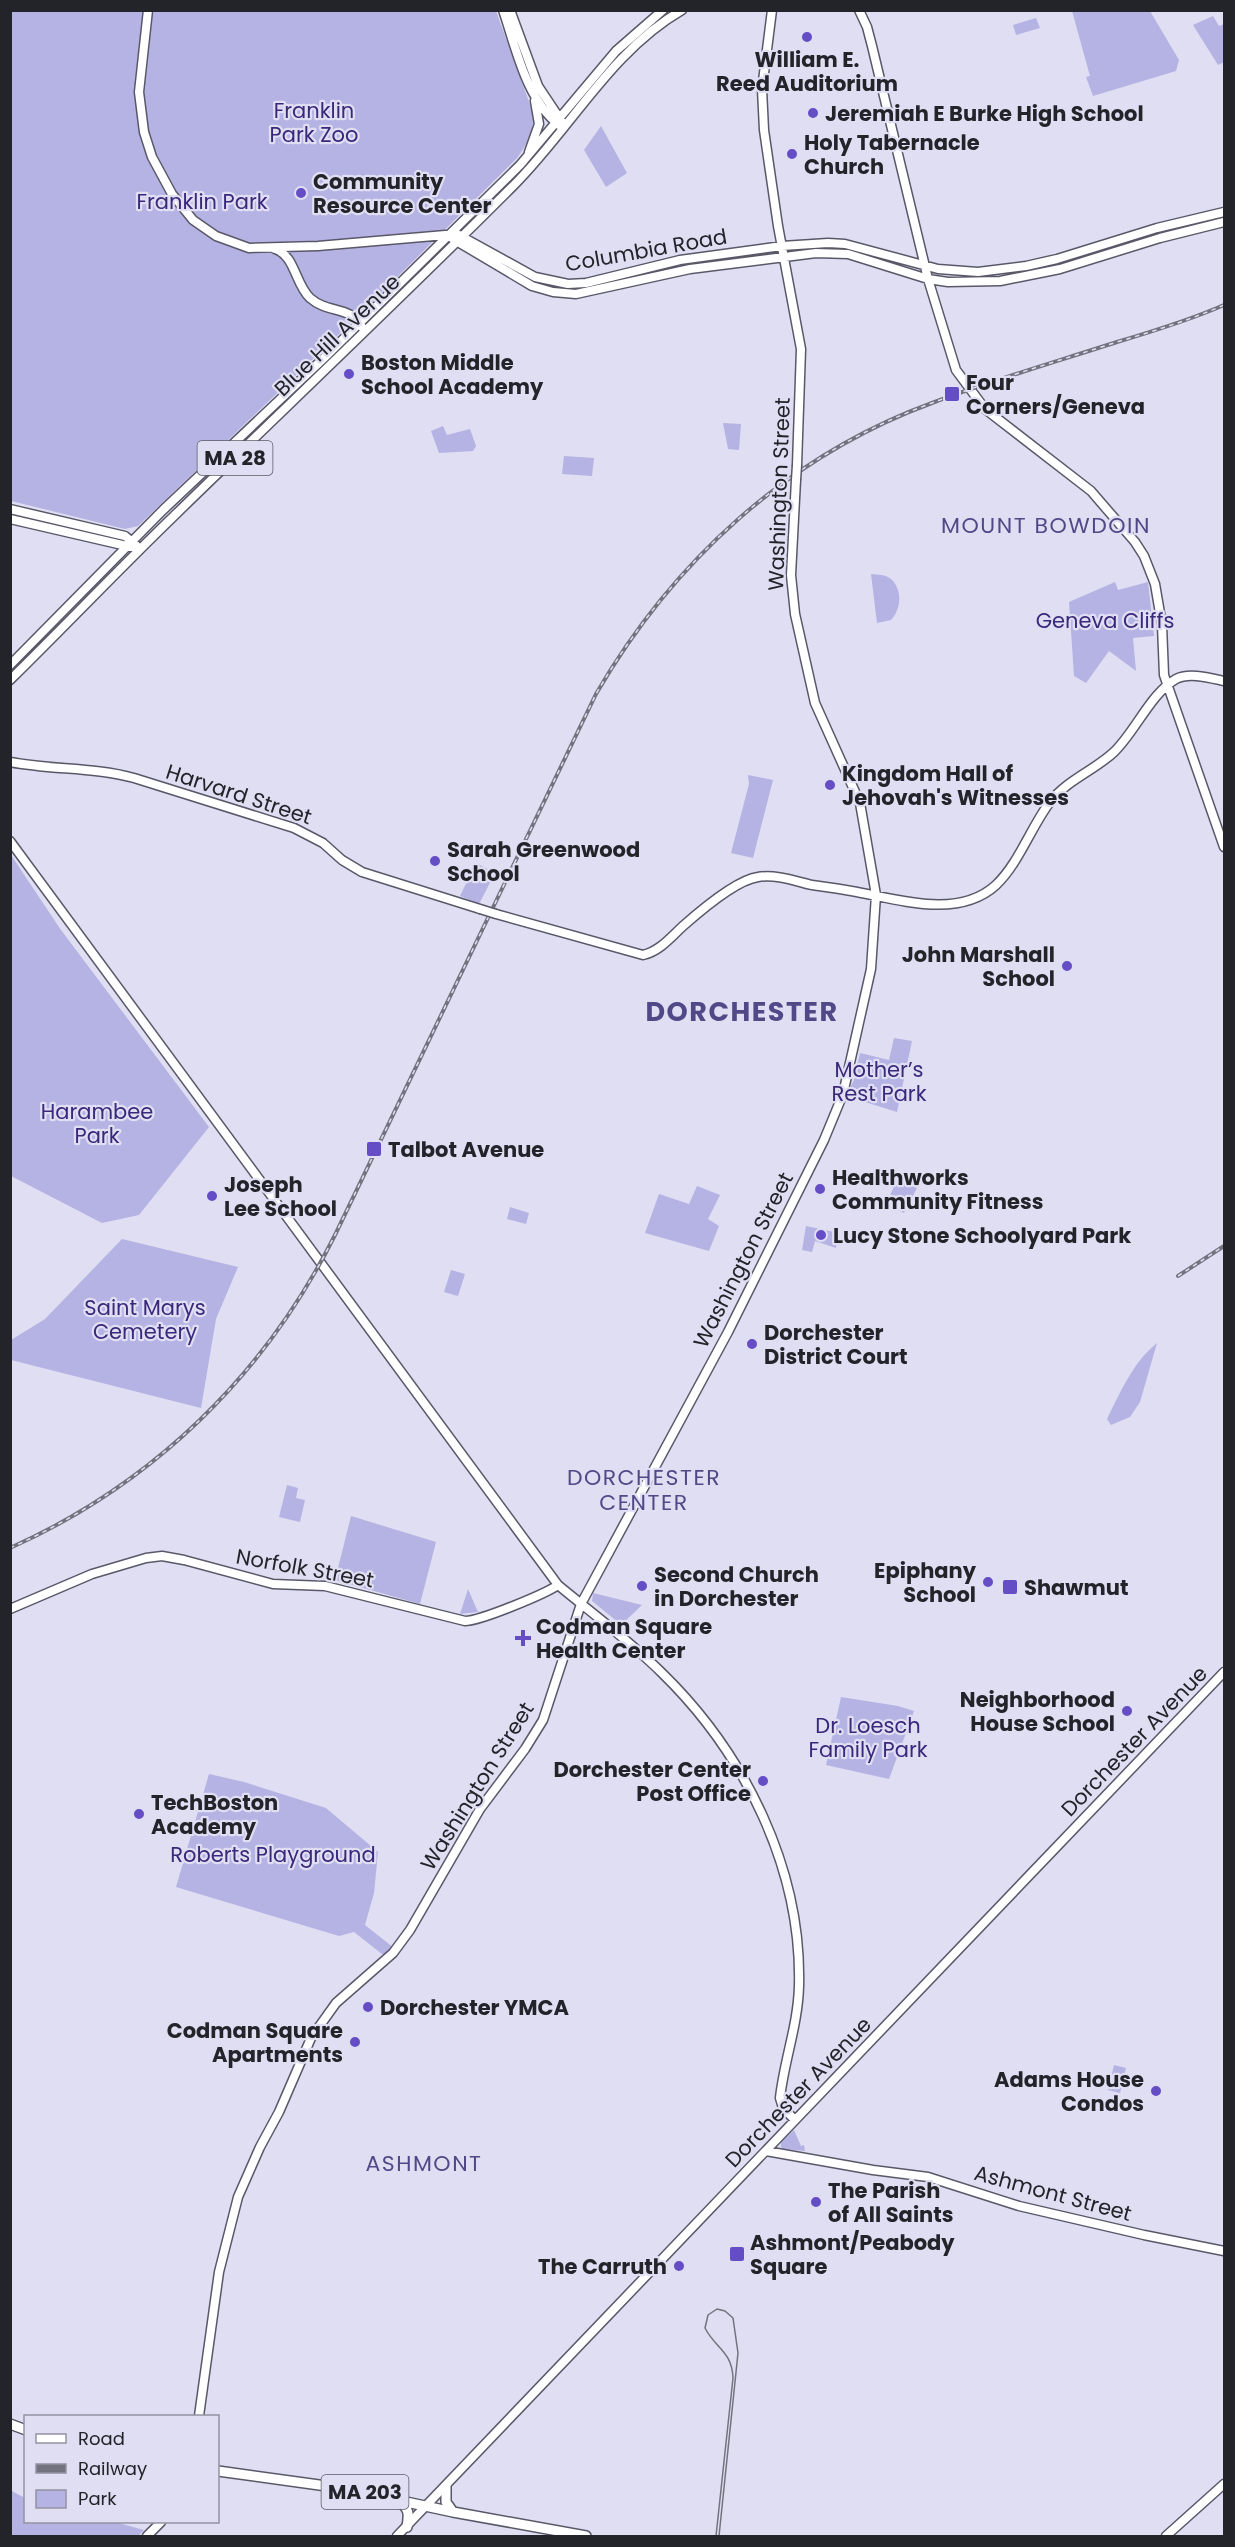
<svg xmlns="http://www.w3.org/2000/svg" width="1235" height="2547" font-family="Poppins,sans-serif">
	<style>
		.green { fill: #b5b3e3 }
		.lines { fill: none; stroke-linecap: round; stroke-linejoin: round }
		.major-casing { stroke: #595869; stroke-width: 11 }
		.highway-casing { stroke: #595869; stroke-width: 12 }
		.major { stroke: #fff; stroke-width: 8 }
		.highway { stroke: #fff; stroke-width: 9 }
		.tram { stroke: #73737f; stroke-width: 1.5 }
		.rail-casing { stroke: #73737f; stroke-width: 4 }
		.rail { stroke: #dfdef2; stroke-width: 1.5; stroke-dasharray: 4.5; stroke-linecap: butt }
		.major-bridge-casing { stroke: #595869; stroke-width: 11; stroke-linecap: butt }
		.major-bridge { stroke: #fff; stroke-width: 8 }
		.poi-dot { fill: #654dc6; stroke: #dfdef2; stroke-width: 2 }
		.labels { text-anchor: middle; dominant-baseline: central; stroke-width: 4.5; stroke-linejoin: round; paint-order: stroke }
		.shield { fill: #dfdef2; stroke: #5b5b66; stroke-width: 1.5 }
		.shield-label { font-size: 20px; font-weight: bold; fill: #23232a }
		.poi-label { font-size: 21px; font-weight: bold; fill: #23232a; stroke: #dfdef2; text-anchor: start }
		.park-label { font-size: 21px; fill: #3a287b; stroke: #dfdef2 }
		.street-label { font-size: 21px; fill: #23232a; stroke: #dfdef2 }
		.neighbourhood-label { font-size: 22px; letter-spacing: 1.5px; fill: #514987; stroke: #dfdef2 }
		.district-label { font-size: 27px; font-weight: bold; letter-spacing: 1.5px; fill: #514987; stroke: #dfdef2 }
	</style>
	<rect width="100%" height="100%" fill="#dfdef2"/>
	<path class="green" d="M11 11H496L532 110C536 129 528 143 517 158L360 314 138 526 125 529 11 501Z
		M1072 11H1150L1179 60 1176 71 1093 96 1086 77 1090 76Z
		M1213 16 1219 26 1224 24V62L1218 65 1193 25Z
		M1036 18 1040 28 1016 35 1013 25Z
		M601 126 627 173 606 187 584 150Z
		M723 423 741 424 739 450 728 449Z
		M443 426 447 435 470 429 476 446 473 451 439 453 431 431Z
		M564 456 594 458 592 476 562 474Z
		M871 574C878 575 885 574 891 579 903 590 901 610 891 620L877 623Z
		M1115 582 1118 590 1148 582 1154 636 1133 638 1136 671 1109 651 1086 683 1074 676 1069 602Z
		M748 775 773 780 753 858 731 853 749 784Z
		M11 855 61 930 209 1127 139 1215 102 1223 11 1176Z
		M476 863 495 873 479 904 460 896Z
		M894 1038 912 1041 897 1112 846 1096 854 1080 860 1053 889 1060Z
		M897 1180 917 1188 904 1213 886 1204Z
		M697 1186 720 1195 708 1219 719 1226 709 1251 645 1233 659 1194 689 1204Z
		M510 1207 529 1213 526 1224 507 1219Z
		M806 1226 839 1233 836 1248 815 1241 812 1252 802 1250Z
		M122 1239 238 1267 216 1319 201 1408 11 1360V1340L45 1319Z
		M451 1270 465 1274 458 1296 444 1292Z
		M1157 1343 1140 1402 1130 1417 1111 1425 1107 1419C1120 1393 1133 1362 1157 1343Z
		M287 1485 298 1488 296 1498 305 1500 300 1522 279 1517Z
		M351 1516 436 1542 420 1604 335 1580Z
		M468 1589 478 1612 460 1614Z
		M593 1593 642 1605 623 1623H619L592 1601Z
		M841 1697 898 1706 914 1711 889 1779 826 1765Z
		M209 1774 244 1782 326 1808 378 1852 374 1893 365 1925 394 1948 387 1958 354 1932 339 1936 176 1887Z
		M1114 2065 1126 2068 1120 2093 1108 2090Z
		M794 2130 801 2146 804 2145 805 2151 783 2149 781 2147V2142Z
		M10 2490 25 2498 26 2522H115L144 2530 138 2536H11Z"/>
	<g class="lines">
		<defs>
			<path id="major" d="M148 10 139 92 144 132 152 157 172 194 193 220 216 236 249 248 318 246 457 234 535 277 568 284 586 283 680 260 782 246 828 243 845 244 938 269 978 272 1026 266 1057 259 1157 228 1224 212
				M503 10C516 48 526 99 559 125
				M510 10 538 86 562 122
				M772 10 762 89 764 130 778 226 801 349 797 465
				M859 10 867 27 872 46 928 279 956 370 985 409 1091 491 1135 542 1144 556 1155 584 1162 625 1164 675 1224 847
				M529 152 539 124 535 101
				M453 239 532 286 553 292 576 294 690 269 816 253 848 254 928 279 948 282 1000 281 1060 269 1160 238 1224 222
				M275 249C295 255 295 284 310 298 328 314 350 305 362 327
				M10 509 125 536 136 545
				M10 519 131 547
				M10 665 163 510 325 357 520 165 616 51 663 10
				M10 680C66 625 120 568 176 514 289 404 403 296 514 185 571 128 611 51 682 10
				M10 762C52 770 94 767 134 778L294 828 323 843 342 860 362 872 480 909
				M10 841 558 1585C593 1614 630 1641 662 1673 745 1754 802 1869 799 1986 798 2025 784 2061 780 2098L783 2108 795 2120
				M496 914 643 955C660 951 671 937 683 926 700 911 736 880 758 877 776 874 795 881 812 885 827 887 842 889 857 892 900 900 959 919 996 885 1019 863 1031 827 1050 802 1067 780 1095 770 1114 752 1135 732 1151 693 1176 679 1189 672 1210 678 1224 681
				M10 1609 92 1574 146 1558 162 1556 184 1560 273 1584 325 1586 465 1621C480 1621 545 1594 558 1585
				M766 2151 873 2170 928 2177 1019 2206 1144 2235 1224 2251
				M199 2416 219 2272 238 2197 260 2147 279 2112 311 2038 336 2003 393 1953 410 1930 480 1809 525 1749 543 1720 581 1604 728 1332 824 1140 843 1094 871 969 876 895 860 803 815 703 795 614 791 575 796 480
				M147 2536 161 2522
				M397 2536 1224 1672
				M1166 2536 1224 2484"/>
			<path id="highway" d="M10 2424 26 2430
				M218 2471 341 2488 453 2512 586 2536
				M446 2486V2502L453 2512
				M398 2501C410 2508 409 2515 407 2527"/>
		</defs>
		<use href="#major" class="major-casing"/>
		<use href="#highway" class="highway-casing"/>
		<use href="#major" class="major"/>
		<use href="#highway" class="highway"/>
		<path class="tram" d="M716 2536 733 2378C732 2351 715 2348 705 2328L708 2315 717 2309 725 2311 733 2318 738 2353 719 2536"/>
		<defs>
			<path id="rail" d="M1178 1276 1224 1246
				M10 1548C153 1484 265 1375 335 1235L596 694C672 563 787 456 932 403 993 380 1055 362 1117 342 1154 331 1190 320 1224 305"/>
		</defs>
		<use href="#rail" class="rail-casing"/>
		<use href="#rail" class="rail"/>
		<defs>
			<path id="major-bridge" d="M796 480 797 465
				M480 909 496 914"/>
		</defs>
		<use href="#major-bridge" class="major-bridge-casing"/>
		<use href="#major-bridge" class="major-bridge"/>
	</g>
	<g class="poi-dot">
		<circle cx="807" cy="37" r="6"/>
		<circle cx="813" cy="113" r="6"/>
		<circle cx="792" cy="154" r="6"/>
		<circle cx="301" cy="193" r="6"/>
		<circle cx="349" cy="374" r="6"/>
		<rect x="944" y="386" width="16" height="16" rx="3"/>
		<circle cx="830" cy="785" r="6"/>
		<circle cx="435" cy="861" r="6"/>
		<circle cx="1067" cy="966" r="6"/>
		<rect x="366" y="1141" width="16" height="16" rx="3"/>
		<circle cx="820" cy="1189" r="6"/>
		<circle cx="212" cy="1196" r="6"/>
		<circle cx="821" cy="1235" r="6"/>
		<circle cx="752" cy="1344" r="6"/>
		<circle cx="988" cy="1582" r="6"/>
		<circle cx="642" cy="1586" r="6"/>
		<rect x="1002" y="1579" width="16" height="16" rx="3"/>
		<path d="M520 1629h6v6h6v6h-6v6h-6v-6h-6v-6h6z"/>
		<circle cx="1127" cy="1711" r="6"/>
		<circle cx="763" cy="1781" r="6"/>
		<circle cx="139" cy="1814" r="6"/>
		<circle cx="368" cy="2007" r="6"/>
		<circle cx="355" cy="2042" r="6"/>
		<circle cx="1156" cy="2091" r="6"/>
		<circle cx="816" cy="2202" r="6"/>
		<rect x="729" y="2246" width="16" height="16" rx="3"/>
		<circle cx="679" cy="2266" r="6"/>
	</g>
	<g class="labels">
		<g class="shield">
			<rect x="197.5" y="441" width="75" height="34" rx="4.5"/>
			<rect x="321.5" y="2475" width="87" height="34" rx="4.5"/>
		</g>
		<g class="shield-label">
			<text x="235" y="458">MA 28</text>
			<text x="365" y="2492">MA 203</text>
		</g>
		<g class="poi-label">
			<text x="807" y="59" text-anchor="middle">William E.<tspan x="807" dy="24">Reed Auditorium</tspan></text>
			<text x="825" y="113">Jeremiah E Burke High School</text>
			<text x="804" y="142">Holy Tabernacle<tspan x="804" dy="24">Church</tspan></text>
			<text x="313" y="181">Community<tspan x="313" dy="24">Resource Center</tspan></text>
			<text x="361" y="362">Boston Middle<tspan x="361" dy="24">School Academy</tspan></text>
			<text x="966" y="382">Four<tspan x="966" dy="24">Corners/Geneva</tspan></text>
			<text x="842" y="773">Kingdom Hall of<tspan x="842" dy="24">Jehovah's Witnesses</tspan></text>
			<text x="447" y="849">Sarah Greenwood<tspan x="447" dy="24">School</tspan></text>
			<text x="1055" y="954" text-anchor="end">John Marshall<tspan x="1055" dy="24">School</tspan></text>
			<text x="388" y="1149">Talbot Avenue</text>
			<text x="832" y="1177">Healthworks<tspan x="832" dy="24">Community Fitness</tspan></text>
			<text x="224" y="1184">Joseph<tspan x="224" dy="24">Lee School</tspan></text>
			<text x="833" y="1235">Lucy Stone Schoolyard Park</text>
			<text x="764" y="1332">Dorchester<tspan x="764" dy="24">District Court</tspan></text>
			<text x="976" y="1570" text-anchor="end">Epiphany<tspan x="976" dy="24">School</tspan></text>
			<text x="654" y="1574">Second Church<tspan x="654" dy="24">in Dorchester</tspan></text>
			<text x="1024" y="1587">Shawmut</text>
			<text x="536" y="1626">Codman Square<tspan x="536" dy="24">Health Center</tspan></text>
			<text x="1115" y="1699" text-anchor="end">Neighborhood<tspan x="1115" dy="24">House School</tspan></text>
			<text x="751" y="1769" text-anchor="end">Dorchester Center<tspan x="751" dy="24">Post Office</tspan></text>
			<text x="151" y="1802">TechBoston<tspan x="151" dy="24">Academy</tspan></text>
			<text x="380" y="2007">Dorchester YMCA</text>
			<text x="343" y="2030" text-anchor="end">Codman Square<tspan x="343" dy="24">Apartments</tspan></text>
			<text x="1144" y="2079" text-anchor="end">Adams House<tspan x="1144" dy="24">Condos</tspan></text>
			<text x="828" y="2190">The Parish<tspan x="828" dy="24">of All Saints</tspan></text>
			<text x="750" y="2242">Ashmont/Peabody<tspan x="750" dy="24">Square</tspan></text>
			<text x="667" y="2266" text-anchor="end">The Carruth</text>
		</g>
		<g class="park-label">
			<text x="314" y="110">Franklin<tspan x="314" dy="24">Park Zoo</tspan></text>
			<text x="202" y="201">Franklin Park</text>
			<text x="1105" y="620">Geneva Cliffs</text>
			<text x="879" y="1069">Mother’s<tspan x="879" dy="24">Rest Park</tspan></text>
			<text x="97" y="1111">Harambee<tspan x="97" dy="24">Park</tspan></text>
			<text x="145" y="1307">Saint Marys<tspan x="145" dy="24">Cemetery</tspan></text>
			<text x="868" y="1725">Dr. Loesch<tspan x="868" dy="24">Family Park</tspan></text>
			<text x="273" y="1854">Roberts Playground</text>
		</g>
		<g class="street-label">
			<text transform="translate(646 250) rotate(-10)">Columbia Road</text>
			<text transform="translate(337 335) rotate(-44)">Blue Hill Avenue</text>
			<text transform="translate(779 494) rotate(-88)">Washington Street</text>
			<text transform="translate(239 794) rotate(18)">Harvard Street</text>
			<text transform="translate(743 1260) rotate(-63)">Washington Street</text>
			<text transform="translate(305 1568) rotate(10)">Norfolk Street</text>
			<text transform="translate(1134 1741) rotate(-46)">Dorchester Avenue</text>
			<text transform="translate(477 1786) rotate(-58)">Washington Street</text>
			<text transform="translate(798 2092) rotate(-46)">Dorchester Avenue</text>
			<text transform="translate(1053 2193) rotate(15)">Ashmont Street</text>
		</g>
		<g class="neighbourhood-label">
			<text x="1046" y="525">MOUNT BOWDOIN</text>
			<text x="644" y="1477">DORCHESTER<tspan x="644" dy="25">CENTER</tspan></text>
			<text x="424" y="2163">ASHMONT</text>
		</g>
		<g class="district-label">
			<text x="742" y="1011">DORCHESTER</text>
		</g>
	</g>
	<rect width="1235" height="2547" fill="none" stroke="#23232a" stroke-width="24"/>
	<rect x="24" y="2415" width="195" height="108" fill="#dfdef2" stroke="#9493a2" stroke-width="1.5"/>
	<rect x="36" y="2434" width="30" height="9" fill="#ffffff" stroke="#9493a2" stroke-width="1.5"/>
	<text x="78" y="2445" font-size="18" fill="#23232a">Road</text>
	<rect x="36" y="2464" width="30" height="9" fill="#73737f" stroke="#9493a2" stroke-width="1.5"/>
	<text x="78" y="2475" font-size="18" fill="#23232a">Railway</text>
	<rect x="36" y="2490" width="30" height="18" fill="#b5b3e3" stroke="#9493a2" stroke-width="1.5"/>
	<text x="78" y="2505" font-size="18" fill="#23232a">Park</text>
</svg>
